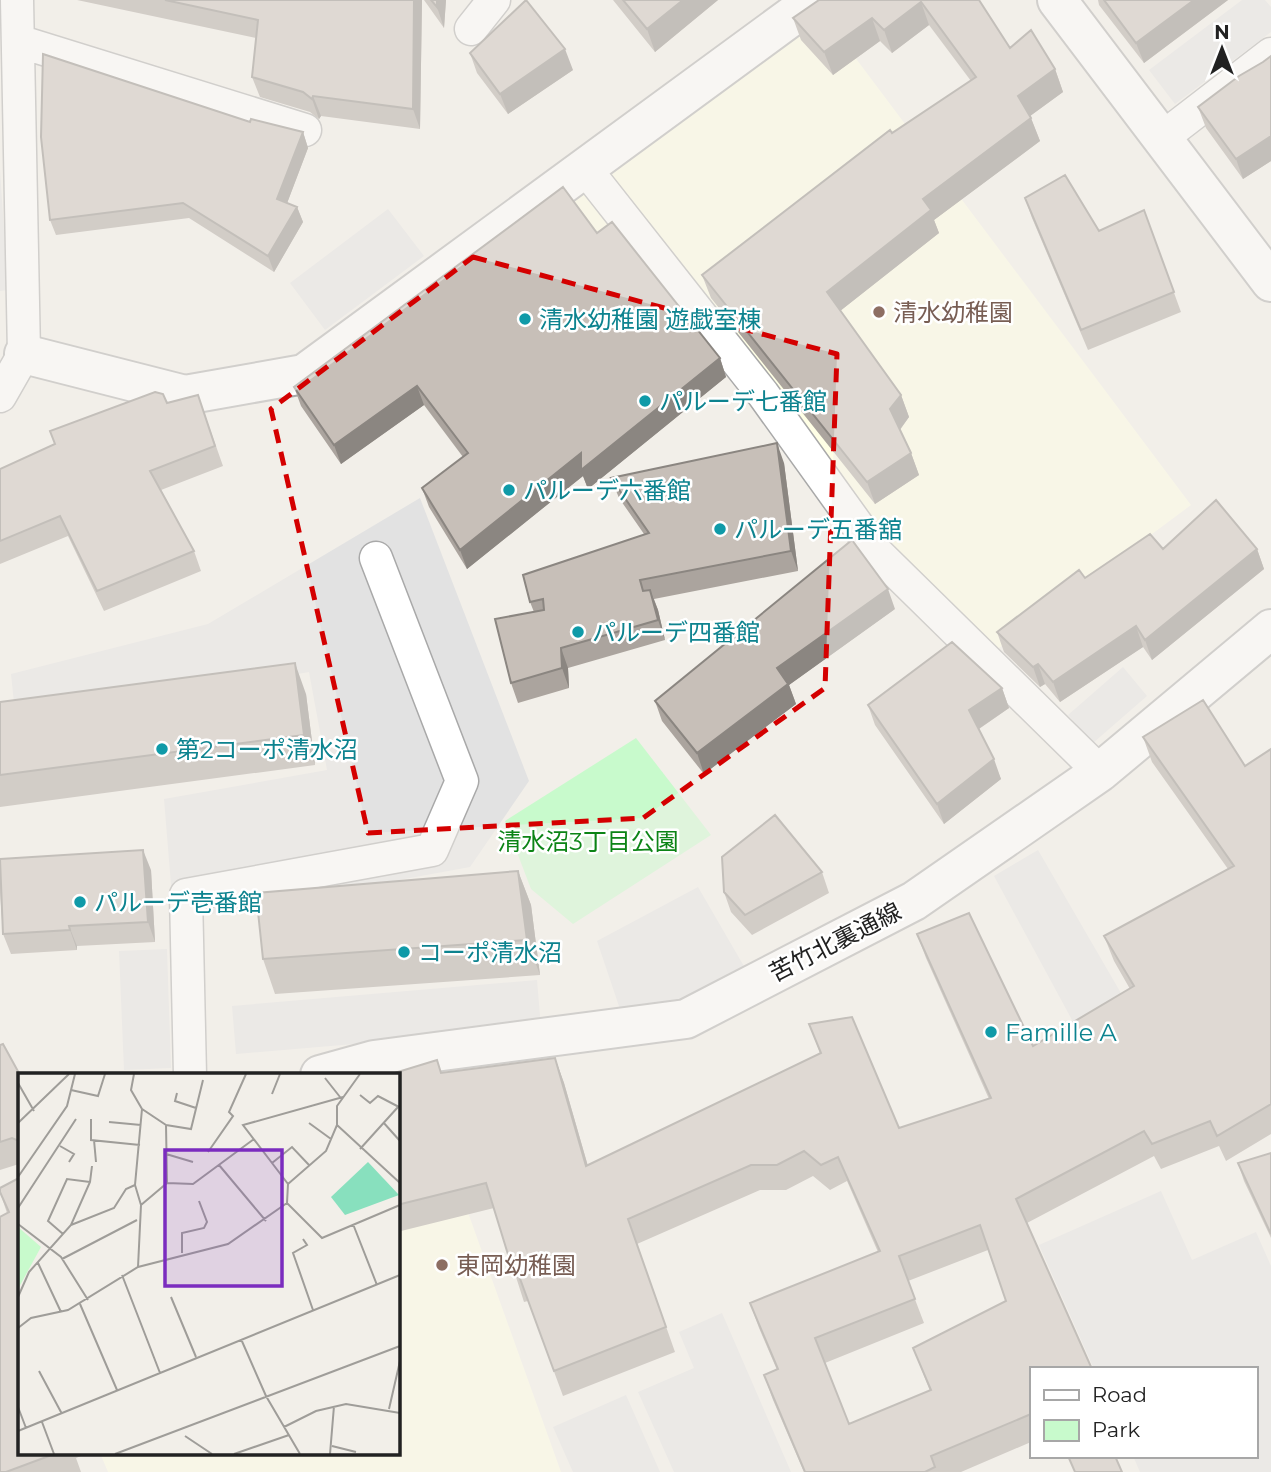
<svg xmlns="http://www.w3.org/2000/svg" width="1271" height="1472" font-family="Montserrat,'Noto Sans JP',sans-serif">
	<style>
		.education { fill: #ffffe5 }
		.park { fill: #c8facc }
		.parking { fill: #e2e2e2 }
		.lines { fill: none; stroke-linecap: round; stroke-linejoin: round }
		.lane-casing { stroke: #a9a9a9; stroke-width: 35 }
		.street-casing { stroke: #a9a9a9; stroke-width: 42 }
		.lane { stroke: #fff; stroke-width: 32 }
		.street { stroke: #fff; stroke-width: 38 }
		.wall { fill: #aba49e; fill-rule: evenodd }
		.shaded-wall { fill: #8b8681 }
		.building { fill: #c7bfb8; stroke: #8b8681; stroke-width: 2; fill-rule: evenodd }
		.marked { fill: none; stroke: #d40000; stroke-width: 5; stroke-dasharray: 14 9; stroke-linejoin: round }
		.education-dot { fill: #8d6e63; stroke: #fff; stroke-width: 2.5 }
		.culture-dot { fill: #0f9aa8; stroke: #fff; stroke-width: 2.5 }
		.labels { text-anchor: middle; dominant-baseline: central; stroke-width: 5; stroke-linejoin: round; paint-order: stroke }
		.education-label { font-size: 24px; fill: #785e54; stroke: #fff; text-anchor: start }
		.culture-label { font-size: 24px; fill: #0d838f; stroke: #fff; text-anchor: start }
		.park-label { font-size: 24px; fill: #0c8416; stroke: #fff }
		.street-label { font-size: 24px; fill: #222; stroke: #fff }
		.inset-road { fill: none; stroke: #9f9d99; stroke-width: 2 }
		.view { fill: #7b2cbf; fill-opacity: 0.15; stroke: #7b2cbf; stroke-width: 3.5 }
		.inset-edge { fill: none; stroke: #222; stroke-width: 3.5 }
	</style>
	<rect width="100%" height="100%" fill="#f2efe9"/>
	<path class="education" d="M821 12 1191 505 976 665 690 283 379 341Z
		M418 1073 561 1472H108L100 1453H397V1078Z"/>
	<path class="park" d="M636 738 711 835 573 924 531 889 505 821Z"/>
	<path class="parking" d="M1242 0H1265L1271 7V32L1175 104 1149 70Z
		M0 170 8 290 0 291Z
		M388 209 424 256 325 330 290 283Z
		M420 498 529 781 470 867 174 921 164 799 327 770 309 672 16 722 11 674 208 624Z
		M1123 667 1147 696 1093 743 1068 715Z
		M1038 850 1129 1007 1078 1031 994 876Z
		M698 887 745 968 682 1003 623 1018 597 941Z
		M167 949 171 1068 124 1070 119 951Z
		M537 980 541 1028 236 1054 232 1006Z
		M1161 1191 1192 1260 1256 1232 1271 1266V1472H1140L1133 1456H1255V1369H1094L1039 1245Z
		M722 1313 791 1472H674L638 1392 694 1368 679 1332Z
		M626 1395 660 1472H573L553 1427Z"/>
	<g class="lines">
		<defs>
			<path id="lane" d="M471 29 494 0
				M18 41 305 130
				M1162 138 1271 54
				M584 167 763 394 878 554 1100 772
				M0 396 24 354 17 0
				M190 1075 186 895 432 850 462 781 376 558"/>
			<path id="street" d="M1057 0 1271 282
				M24 354 185 395 304 374 814 0
				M320 1075 374 1060 686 1019 914 901 1100 772 1271 629"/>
		</defs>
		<use href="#lane" class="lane-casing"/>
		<use href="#street" class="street-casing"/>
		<use href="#lane" class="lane"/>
		<use href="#street" class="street"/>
	</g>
	<path class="wall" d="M77 0H422L420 129 321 116 319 119 310 112 260 97 252 77 256 38Z
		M424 0H446L444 28Z
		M613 0H718L655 52Z
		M819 0H979L1010 48 1055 69 1063 92 1030 116 1040 141 934 220 939 233 840 311 901 395 909 417 900 430 911 453 919 475 875 504 711 298 702 275 892 133 971 81 929 25 892 53 880 41 833 75 801 40 793 18Z
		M1098 0H1228L1144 63 1099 5Z
		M470 53 573 70 508 114 477 73Z
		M1271 56V161L1243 179 1206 128 1198 107Z
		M250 122 303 132 308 148 287 203 297 207 303 222 274 272 189 218 56 235 50 220Z
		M1025 198 1099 231 1144 210 1181 312 1088 350 1032 218Z
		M597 233 720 358 726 377 588 489 583 476 467 569 429 507 422 488 463 457 424 405 341 464 301 406 294 387Z
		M198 395 223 466 161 490 194 551 201 571 104 611 68 536 0 564V469L55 444 50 431Z
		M784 463 798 571 654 599 658 610 665 640 568 668 569 688 518 703 511 683 534 612 530 602 644 534 619 498 611 478Z
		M1163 549H1257L1264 569 1152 660 1143 647 1060 702 1045 684 1040 687 1004 652 997 632 1085 578Z
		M895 609 789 685 796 704 704 774 662 721 655 701Z
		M1002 688 1009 708 979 729 1001 779 944 824 875 725 868 705Z
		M306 694 315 765 0 807V702Z
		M1143 737 1245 766 1271 749V1134L1226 1161 1219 1146 1161 1169 1154 1156 1027 1223 1031 1369V1442L961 1472H804L773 1400 764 1375 777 1370 759 1328 750 1303 878 1252 847 1181 830 1190 813 1176 786 1190H760L637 1244 675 1352 563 1396 528 1301 524 1302 494 1208 397 1232V1075L442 1073 555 1058 564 1083 588 1166 820 1053 809 1024 899 1128 989 1099 926 958 917 934 1033 1046 1130 989 1114 961 1104 936 1228 869 1152 762ZM988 1250 1006 1301 913 1348 930 1391 849 1424 825 1363 924 1323 908 1281Z
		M0 859 151 870 155 942 77 946V950L11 954 3 934 0 892Z
		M518 871 531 905 540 975 275 994 263 959Z
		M822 872 829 893 752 935 731 912 724 892Z
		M0 1045 19 1075V1164L0 1170Z
		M1271 1153V1238L1244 1181 1238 1163Z
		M19 1178V1453H89L76 1458 81 1472H0L7 1213 0 1192Z"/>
	<path class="shaded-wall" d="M414 0H422L420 129 413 109Z
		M437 0H446L444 28 437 7Z
		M683 0H718L655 52 647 29Z
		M1194 0H1228L1144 63 1136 43Z
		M921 2 929 25 892 53 884 30Z
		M872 18 880 41 833 75 824 52Z
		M565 49 573 70 508 114 500 94Z
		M1055 69 1063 92 1026 119 1018 96Z
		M313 96 321 116 319 119 312 99Z
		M1031 118 1040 141 934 220 939 233 835 315 827 292 923 199Z
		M303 132 308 148 283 214 277 199Z
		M1271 136V161L1243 179 1236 159Z
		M297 207 303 222 274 272 268 256Z
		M720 358 726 377 588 489 583 476 467 569 460 550 581 453Z
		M417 386 424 405 341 464 334 445Z
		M901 395 909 417 898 432 890 409Z
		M777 443 784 463 798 571 791 551Z
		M911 453 919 475 875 504 867 482Z
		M1257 549 1264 569 1152 660 1145 640Z
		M888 589 895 609 789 685 796 704 704 774 697 753 777 668Z
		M650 590 658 610 665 640 658 620Z
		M1136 626 1143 647 1060 702 1053 682Z
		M561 648 568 668 569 688 562 668Z
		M295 663 306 694 315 765 304 735Z
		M1038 664 1045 684 1040 687 1033 667Z
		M1002 688 1009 708 977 730 969 710Z
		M994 759 1001 779 944 824 937 804Z
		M143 850 151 870 155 942 148 922Z
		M518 871 531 905 540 975 527 940Z
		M69 926 77 946V950L70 930Z
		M555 1058 564 1083 595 1191 586 1166Z"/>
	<path class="building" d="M165 0H414L413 109 313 96 312 99 303 92 252 77 258 20Z
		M431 0H437V7Z
		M526 0 565 49 500 94 470 53Z
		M623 0H683L647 29Z
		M819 0H979L1010 48 1031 30 1055 69 1018 96 1031 118 923 199 931 210 827 292 901 395 890 409 911 453 867 482 702 275 890 130 892 133 976 77 921 2 884 30 872 18 824 52 793 18Z
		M1104 0H1194L1136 43Z
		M43 54 250 122 251 119 303 132 277 199 297 207 268 256 183 203 50 220 41 137Z
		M1271 56V136L1236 159 1198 107 1239 76 1263 62Z
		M1065 175 1099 231 1144 210 1174 292 1081 330 1025 198Z
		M563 187 597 233 612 222 720 358 581 470V453L460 550 422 488 468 453 417 386 334 445 294 387Z
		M155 392 163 394 167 403 198 395 215 446 150 471 194 551 97 591 60 516 0 541V469L55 444 50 431Z
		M777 443 791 551 640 580 643 591 650 590 658 620 561 648 562 668 511 683 495 619 544 610 543 599 530 602 523 575 649 533 611 478Z
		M1216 500 1257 549 1145 640 1136 626 1053 682 1038 664 1033 667 997 632 1079 570 1085 578 1150 534 1163 549Z
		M852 540 888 589 777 668 788 684 697 753 655 701Z
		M952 642 1002 688 969 710 994 759 937 804 868 705Z
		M295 663 304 735 0 775V702Z
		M1203 700 1245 766 1271 749V1104L1217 1136 1210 1121 1152 1144 1144 1131 1016 1199 1092 1369H1031V1414L931 1456 935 1467 925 1472H805L764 1375 778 1369 750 1303 880 1251 838 1157 821 1165 804 1151 777 1165H751L628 1219 666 1327 554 1371 519 1276 515 1277 486 1183 397 1205V1075H388L437 1060 441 1073 555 1058 586 1166 821 1053 809 1024 852 1017 899 1128 991 1098 917 934 969 913 1033 1046 1134 986 1104 936 1234 866 1143 737ZM980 1225 1006 1301 913 1348 931 1390 849 1424 815 1338 915 1299 899 1256Z
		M775 815 822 872 745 915 724 892 722 857Z
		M143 850 148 922 69 926 70 930 3 934 0 859Z
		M518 871 527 940 263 959 256 893Z
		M3 1044 20 1075H19V1141L12 1138 0 1142V1045Z
		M1271 1153V1234L1238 1163Z
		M19 1178V1453H57L6 1472H0V1217L9 1212 0 1192V1188Z
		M1068 1456H1115L1122 1472H1075Z"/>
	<path d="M0 0H1271V1472H0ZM473 257 837 354 825 688 643 818 368 833 271 409Z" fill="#f2efe9" fill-opacity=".55" fill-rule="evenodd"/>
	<path class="marked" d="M473 257 837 354 825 688 643 818 368 833 271 409Z"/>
	<g class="education-dot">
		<circle cx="879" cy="312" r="7"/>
		<circle cx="442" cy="1265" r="7"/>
	</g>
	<g class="culture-dot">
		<circle cx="525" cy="319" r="7"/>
		<circle cx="645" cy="401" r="7"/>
		<circle cx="509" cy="490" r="7"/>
		<circle cx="720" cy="529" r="7"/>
		<circle cx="578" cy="632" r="7"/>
		<circle cx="162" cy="749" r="7"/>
		<circle cx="80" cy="902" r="7"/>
		<circle cx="404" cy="952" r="7"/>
		<circle cx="991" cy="1032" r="7"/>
	</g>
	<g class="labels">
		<g class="education-label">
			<text x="893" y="312">清水幼稚園</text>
			<text x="456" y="1265">東岡幼稚園</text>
		</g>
		<g class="culture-label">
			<text x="539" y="319">清水幼稚園 遊戯室棟</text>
			<text x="659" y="401">パルーデ七番館</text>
			<text x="523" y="490">パルーデ六番館</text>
			<text x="734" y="529">パルーデ五番舘</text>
			<text x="592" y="632">パルーデ四番館</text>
			<text x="176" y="749">第2コーポ清水沼</text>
			<text x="94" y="902">パルーデ壱番館</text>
			<text x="418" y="952">コーポ清水沼</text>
			<text x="1005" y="1032">Famille A</text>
		</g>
		<g class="park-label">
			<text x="588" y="841">清水沼3丁目公園</text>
		</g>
		<g class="street-label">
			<text transform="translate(835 942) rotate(-27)">苦竹北裏通線</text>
		</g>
	</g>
	<g transform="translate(18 1073)">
		<rect width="382" height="382" fill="#f2efe9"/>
		<path d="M0 154 23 174 0 216Z" fill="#c8facc"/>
		<path d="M350 89 381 122 327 142 313 124Z" fill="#88e0be"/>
		<path class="inset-road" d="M116 1 113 17 124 36M307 5 322 24M0 10 16 38M53 17 80 23 87 1M159 20 157 28 178 35M254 21 262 1M342 22 352 30 360 23 381 34M73 46V67L122 72M91 49 123 52M365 49 382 68M0 50 51 1M291 50 313 66M148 52 173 56 185 7M319 52 382 110M76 67 78 89M42 73 56 81 51 89M342 76 380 34M190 79 215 43 211 39 228 1M148 81 175 89M254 90 274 74 291 92M201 92 248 148M0 104 49 33 57 1M149 110 175 111 236 66M270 111 308 78 319 52V33L342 1M269 130 270 111 225 52 325 24M0 135 58 46M0 151 43 184 70 227M335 151 359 212M53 152 96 135 108 116 117 112M45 161 30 148 49 106 72 109M285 166 289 172 275 180 295 237M164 180V160L186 155 189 149 181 128M44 186 119 147M20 190 43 239M120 194 123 132 117 112 124 36 148 52 149 110 123 132M104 202 142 300M0 224 11 199 53 152 72 109 74 93M153 224 178 284M62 231 99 317M0 255 13 245 50 237 120 194 210 171 269 130 304 165 382 132M223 266 248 323 282 381M21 298 44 341M0 334 8 355M371 336 382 288M24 349 36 381M266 354 298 338 328 331 382 340M0 358 382 202M167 363 194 381M314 373 338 379M97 381 382 273M216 381 271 362M312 381 316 333"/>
		<path class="view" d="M147 77H264V213H147Z"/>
		<rect width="382" height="382" class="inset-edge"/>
	</g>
	<rect x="1030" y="1367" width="228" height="91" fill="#ffffff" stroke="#a7a7a7" stroke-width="2"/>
	<rect x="1044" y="1390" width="35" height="10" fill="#ffffff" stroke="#a7a7a7" stroke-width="2"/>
	<text x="1092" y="1402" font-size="21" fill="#222222">Road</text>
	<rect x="1044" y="1420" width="35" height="21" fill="#c8facc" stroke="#a7a7a7" stroke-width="2"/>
	<text x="1092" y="1437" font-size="21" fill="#222222">Park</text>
	<g transform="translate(1222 49)" stroke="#ffffff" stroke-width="5" paint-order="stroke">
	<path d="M0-5L12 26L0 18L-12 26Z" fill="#222222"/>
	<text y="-10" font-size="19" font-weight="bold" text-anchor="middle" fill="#222222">N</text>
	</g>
</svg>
